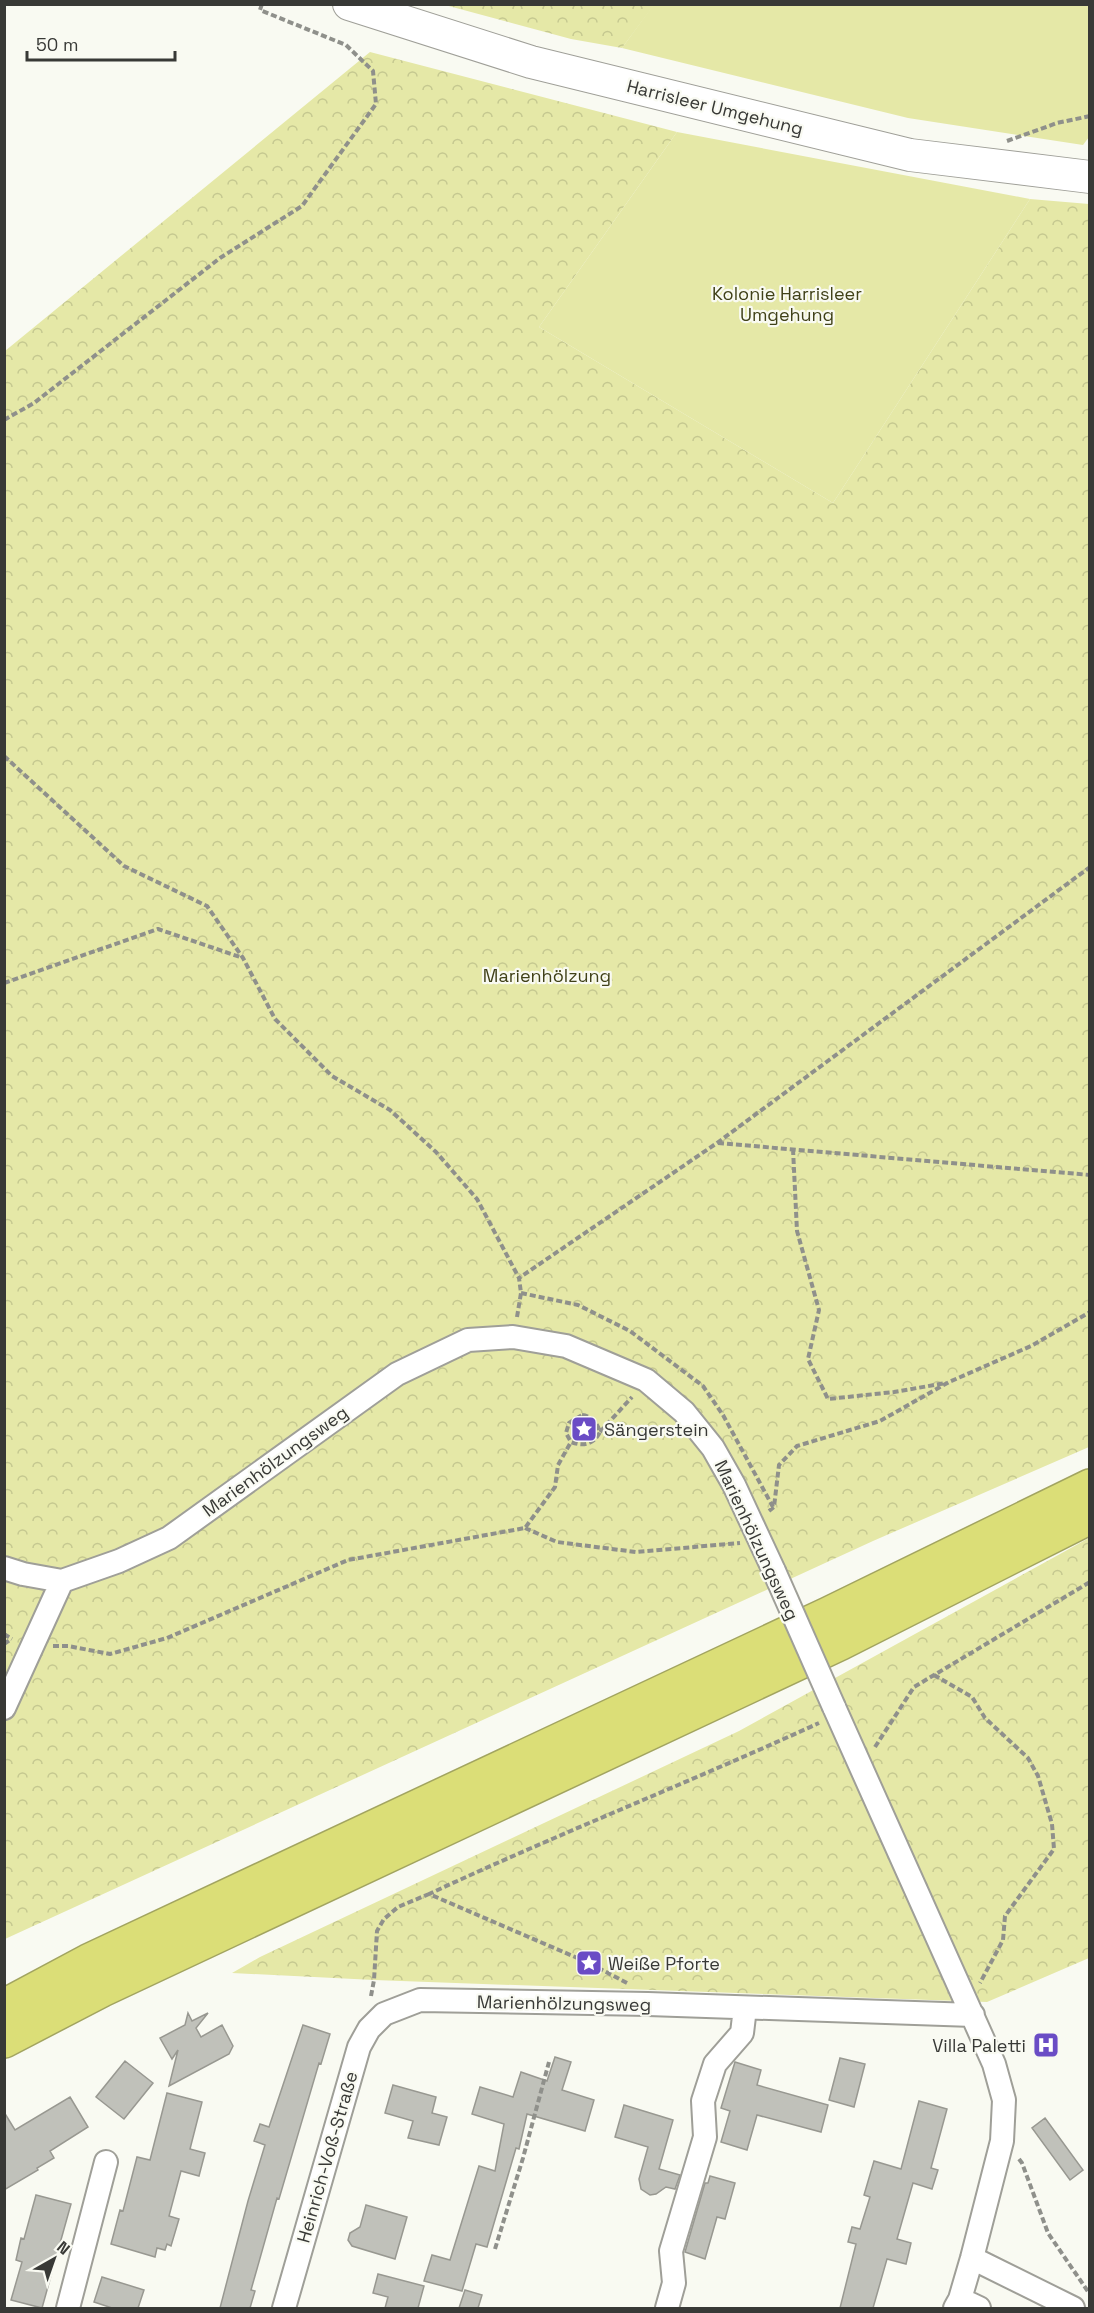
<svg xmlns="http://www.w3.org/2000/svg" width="1094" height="2313" font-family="'Space Grotesk',sans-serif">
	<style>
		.forest { fill: url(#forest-crowns) }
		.green { fill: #e5e8a7 }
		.building { fill: #c0c1ba; stroke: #989891; stroke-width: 1.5 }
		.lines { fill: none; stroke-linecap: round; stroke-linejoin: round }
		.street-casing { stroke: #9f9f98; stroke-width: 26 }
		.secondary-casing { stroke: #9f9f98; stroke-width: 34 }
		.highway-casing { stroke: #a2a460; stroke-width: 36 }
		.path { stroke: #8f908b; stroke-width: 4; stroke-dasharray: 6 3; stroke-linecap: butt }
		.street { stroke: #fff; stroke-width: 22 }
		.secondary { stroke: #fff; stroke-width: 32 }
		.highway { stroke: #dbde77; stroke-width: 33 }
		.street-bridge-casing { stroke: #9f9f98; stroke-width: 26; stroke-linecap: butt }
		.street-bridge { stroke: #fff; stroke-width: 22 }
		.labels { text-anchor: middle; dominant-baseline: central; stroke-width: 4.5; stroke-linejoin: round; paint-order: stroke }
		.street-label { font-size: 18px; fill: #383936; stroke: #f9faf2 }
		.park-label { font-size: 18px; fill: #404118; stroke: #f9faf2 }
		.poi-label { font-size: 18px; fill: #383936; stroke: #f9faf2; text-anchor: start }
	</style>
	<defs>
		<pattern id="forest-crowns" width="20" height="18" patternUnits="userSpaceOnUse" patternTransform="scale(1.5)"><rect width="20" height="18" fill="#e5e8a7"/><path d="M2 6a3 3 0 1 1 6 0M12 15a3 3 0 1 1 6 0" fill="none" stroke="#c5c890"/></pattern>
	</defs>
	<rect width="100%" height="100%" fill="#f9faf2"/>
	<path class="forest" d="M445 5H654L622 48 571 39Z
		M370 52 677 132 539 327 833 503 1030 199 1089 204V1447L873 1541 5 1939V351Z
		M1089 1538V1958L987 2002 374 1980 232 1973 260 1957 739 1731Z"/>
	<path class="green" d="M654 4 1089 5V137L1083 145 908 118 622 48Z
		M677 132 1030 199 833 503 539 327Z"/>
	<path class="building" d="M188 2013 192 2021 208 2013 196 2028 201 2037 222 2025 233 2046 229 2054 169 2086 178 2050 172 2059 160 2038 185 2025Z
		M303 2025 330 2034 321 2064 319 2063 279 2199 277 2198 251 2290 255 2291 250 2308H220L248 2201 265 2145 254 2141 260 2124 269 2127Z
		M555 2057 571 2062 562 2090 594 2100 585 2131 527 2114 519 2149 516 2148 487 2247 476 2244 462 2291 424 2281 432 2255 450 2260 479 2166 495 2171 504 2124 472 2114 480 2087 513 2097 521 2072 547 2081Z
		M840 2058 865 2064 854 2107 829 2100Z
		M125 2061 153 2083 124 2119 96 2097Z
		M735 2062 761 2070 757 2085 828 2105 821 2132 757 2115 747 2150 721 2142 730 2111 721 2108Z
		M393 2085 436 2097 432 2113 447 2117 439 2145 408 2138 413 2121 385 2113Z
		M167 2093 202 2102 190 2149 205 2153 199 2176 181 2171 169 2216 179 2219 171 2246 167 2244 165 2250 157 2248 155 2257 111 2244 120 2210 123 2211 137 2157 150 2160Z
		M70 2097 88 2127 50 2151 54 2158 37 2168 38 2170 4 2190V2112L15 2130Z
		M919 2101 947 2109 931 2168 938 2170 932 2189 913 2183 897 2239 911 2243 906 2264 887 2259 873 2308H840L856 2244 848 2242 852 2227 860 2229 870 2197 864 2195 874 2161 901 2169Z
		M624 2105 673 2120 659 2169 680 2175 675 2189 666 2187 656 2194 650 2195 641 2189 639 2179 648 2147 615 2137Z
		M1045 2118 1083 2170 1070 2180 1032 2128Z
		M710 2176 735 2183 725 2219 717 2217 705 2259 685 2252 705 2183H708Z
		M36 2195 71 2204 42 2308 11 2300 22 2262 16 2260 21 2238 24 2239Z
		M366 2205 407 2217 395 2259 352 2246 348 2240 350 2233 360 2227Z
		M378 2274 424 2286 418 2308H385L388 2297 373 2293Z
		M102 2277 144 2290 138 2308H112L94 2302Z
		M465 2290 482 2295 478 2308H459Z"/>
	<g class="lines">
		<defs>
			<path id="street" d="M4 1568 23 1574 62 1581 119 1561 169 1538 397 1374 468 1340 513 1337 566 1346 646 1380 684 1412 713 1448 734 1485 774 1571
				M834 1707 994 2064 1004 2100 1002 2141 972 2258 960 2299 955 2308
				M4 1708 62 1581
				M972 2258 1073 2308
				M960 2299 979 2308
				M68 2308 106 2162
				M284 2308 359 2047 369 2029 384 2014 420 2000 648 2004 973 2015
				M667 2308 674 2283 671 2251 705 2137 703 2101 715 2064 742 2033 745 2008"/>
			<path id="secondary" d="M349 4 531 62 910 155 1090 177"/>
			<path id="highway" d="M4 2006 88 1961 828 1614 1090 1486
				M4 2041 102 1990 841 1643 1090 1517"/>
		</defs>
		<use href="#street" class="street-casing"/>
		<use href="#secondary" class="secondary-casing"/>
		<use href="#highway" class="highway-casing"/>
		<path class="path" d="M1007 141 1057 123 1090 116
			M4 420 34 403 220 258 302 206 376 104 373 71 346 45 260 10 262 4
			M4 756 124 866 207 906 243 958 275 1019 332 1076 390 1110 436 1152 477 1199 519 1278
			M4 983 158 929 243 958
			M718 1143 1090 1175
			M793 1149 797 1231 819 1310 808 1359 828 1399 894 1392 946 1383
			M521 1293 578 1305 630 1331 703 1386 723 1415 773 1507
			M517 1317 521 1293 519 1278 717 1143 1090 867
			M582 1415C592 1416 597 1423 600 1432 594 1444 584 1447 571 1442L566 1433 569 1423Z
			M600 1432 632 1397
			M769 1511 774 1507 779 1465 797 1446 880 1421 949 1382 1031 1346 1090 1312
			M525 1528 557 1542 636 1552 740 1543
			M4 1634 12 1639
			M4 1644 11 1639
			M53 1646H68L110 1654 167 1638 348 1560 525 1528 555 1487 558 1465 571 1442
			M934 1675 972 1697 985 1718 1028 1758 1038 1776 1052 1824 1054 1849 1005 1916 1003 1940 980 1983
			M875 1747 914 1687 1090 1582
			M627 1983 589 1963 429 1894C558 1834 690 1782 819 1723
			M371 1996 374 1980 377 1931 384 1919 398 1907 429 1894
			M1019 2159 1022 2163 1048 2233 1089 2293
			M495 2249 523 2158 549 2062"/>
		<use href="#street" class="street"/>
		<use href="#secondary" class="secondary"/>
		<use href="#highway" class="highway"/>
		<defs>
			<path id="street-bridge" d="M774 1571 834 1707"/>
		</defs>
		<use href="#street-bridge" class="street-bridge-casing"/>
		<use href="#street-bridge" class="street-bridge"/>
	</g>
	<defs>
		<symbol id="sight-square" viewBox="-11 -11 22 22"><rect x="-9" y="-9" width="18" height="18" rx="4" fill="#6a4cc5" stroke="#f9faf2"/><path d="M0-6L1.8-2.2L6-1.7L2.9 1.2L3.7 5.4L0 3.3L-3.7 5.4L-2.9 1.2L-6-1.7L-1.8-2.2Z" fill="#fff"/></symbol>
		<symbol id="hospital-square" viewBox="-11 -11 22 22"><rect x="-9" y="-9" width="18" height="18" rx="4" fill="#6a4cc5" stroke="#f9faf2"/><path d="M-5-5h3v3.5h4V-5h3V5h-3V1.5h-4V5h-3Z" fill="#fff"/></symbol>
	</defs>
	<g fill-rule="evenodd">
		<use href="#sight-square" x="569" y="1414" width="30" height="30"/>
		<use href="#sight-square" x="574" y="1948" width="30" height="30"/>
		<use href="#hospital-square" x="1031" y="2030" width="30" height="30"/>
	</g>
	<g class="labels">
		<g class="street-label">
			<text transform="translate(715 107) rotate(14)">Harrisleer Umgehung</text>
			<text transform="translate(275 1461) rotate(-36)">Marienhölzungsweg</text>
			<text transform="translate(757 1540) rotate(65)">Marienhölzungsweg</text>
			<text transform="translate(564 2003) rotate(1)">Marienhölzungsweg</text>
			<text transform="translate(327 2157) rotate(-74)">Heinrich-Voß-Straße</text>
		</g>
		<g class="park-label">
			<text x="787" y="293">Kolonie Harrisleer<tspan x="787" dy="21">Umgehung</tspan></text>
			<text x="547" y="975">Marienhölzung</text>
		</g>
		<g class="poi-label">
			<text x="604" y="1429">Sängerstein</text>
			<text x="608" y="1963">Weiße Pforte</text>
			<text x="1026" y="2045" text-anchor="end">Villa Paletti</text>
		</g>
	</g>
	<rect width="1094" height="2313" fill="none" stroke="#383936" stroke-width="12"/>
	<g transform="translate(54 2259) rotate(40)" stroke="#f9faf2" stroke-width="4.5" paint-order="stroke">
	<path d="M0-4.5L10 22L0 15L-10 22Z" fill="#383936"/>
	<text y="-9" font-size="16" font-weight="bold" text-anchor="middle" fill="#383936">N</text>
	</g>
	<path d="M27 51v9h148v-9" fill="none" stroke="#383936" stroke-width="3"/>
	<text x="36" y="51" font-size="18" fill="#383936" stroke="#f9faf2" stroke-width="4.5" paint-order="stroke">50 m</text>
</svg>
